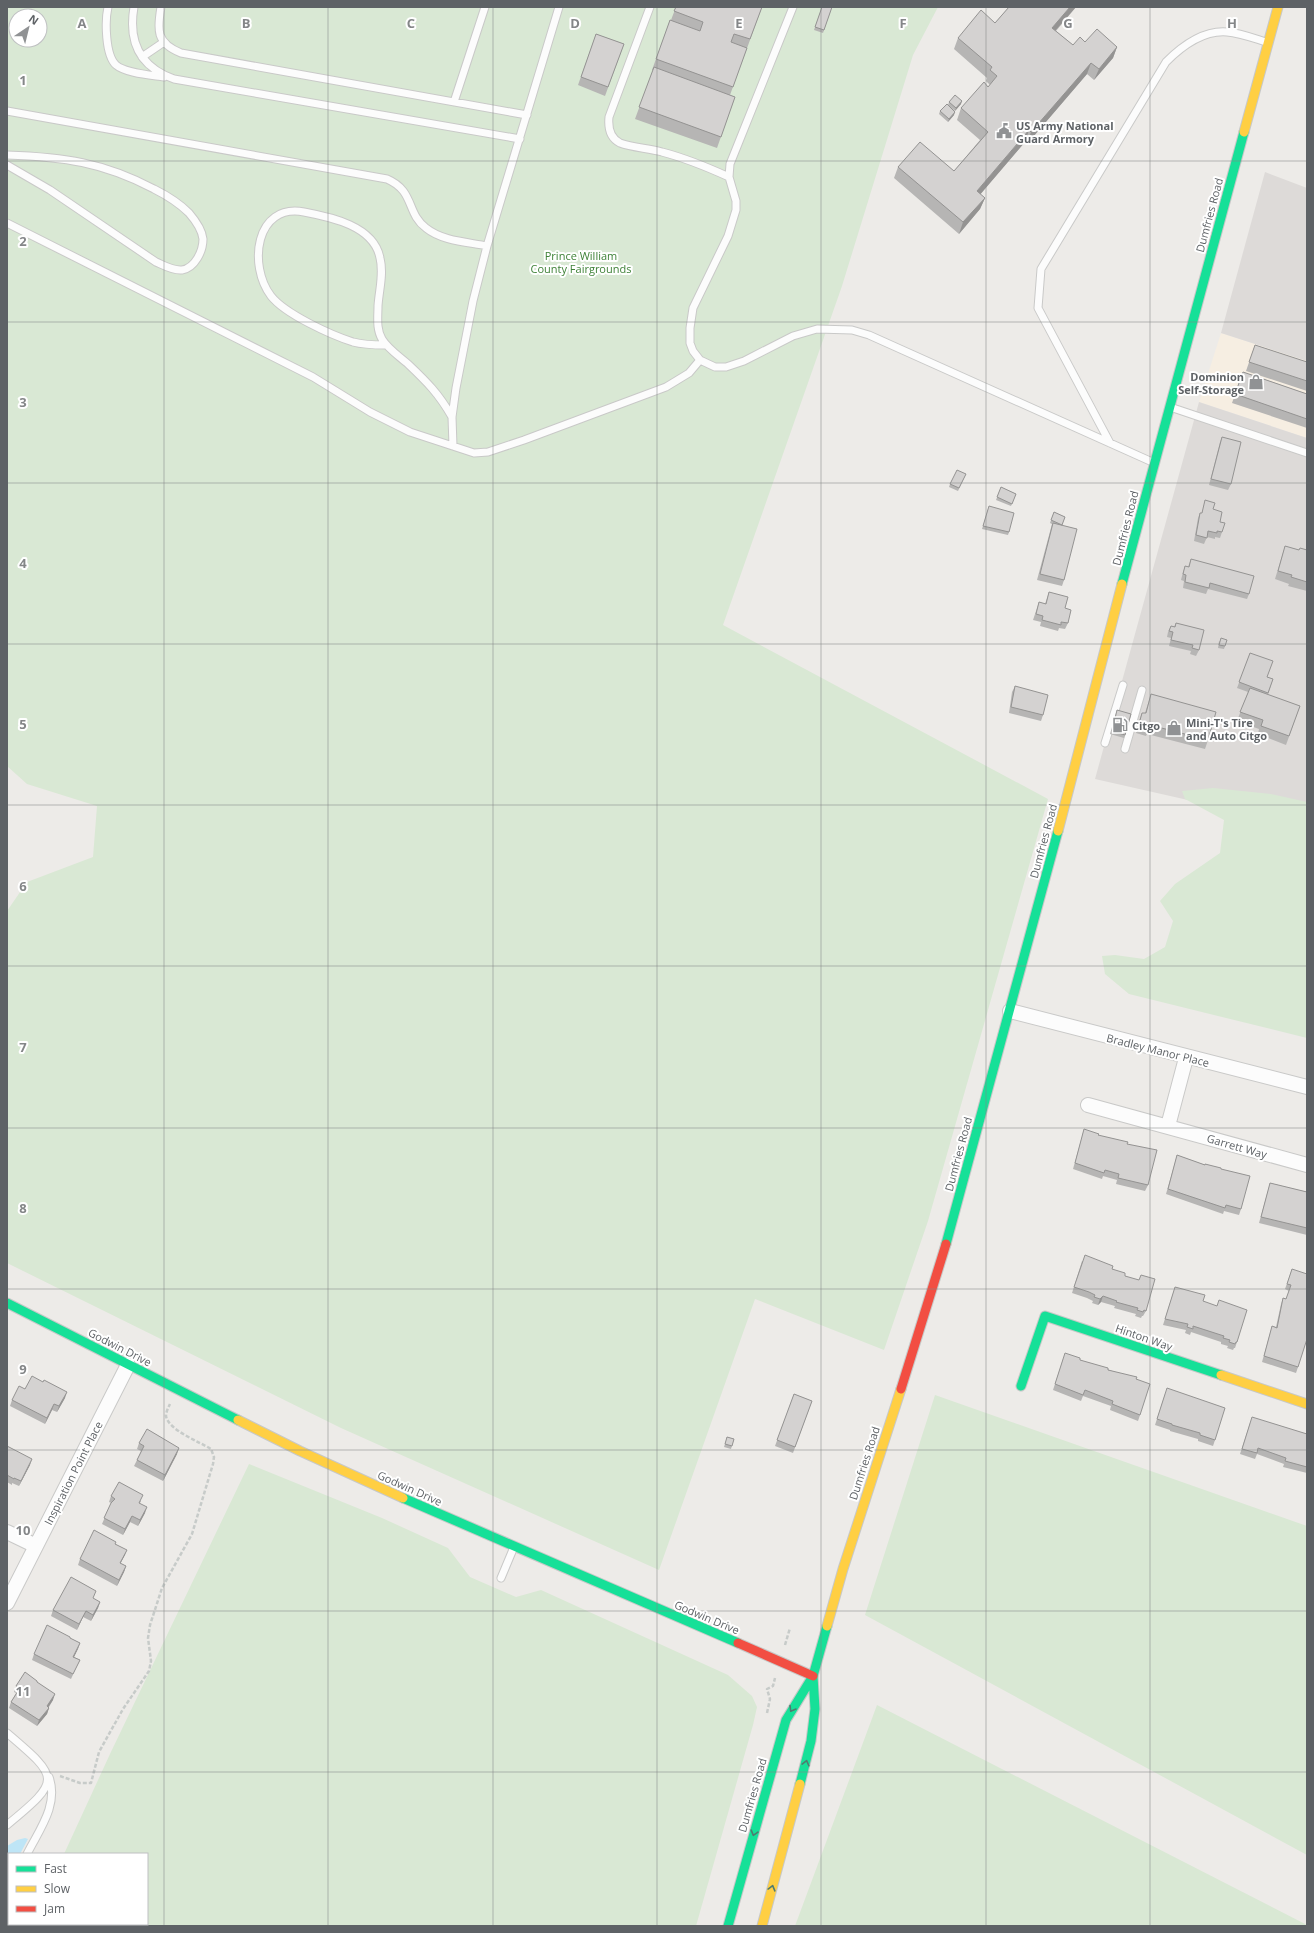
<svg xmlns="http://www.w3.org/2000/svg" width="1314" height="1933" font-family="'Open Sans',sans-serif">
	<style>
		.commercial { fill: #f6eee2 }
		.industrial { fill: #dddad8 }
		.green { fill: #d9e8d4; fill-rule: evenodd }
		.water { fill: #bee5f6 }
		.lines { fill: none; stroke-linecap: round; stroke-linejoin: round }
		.lane-casing { stroke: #c9c9c8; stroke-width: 9 }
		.street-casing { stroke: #c9c9c8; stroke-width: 16 }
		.fast-casing { stroke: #c7c8c7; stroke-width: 11 }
		.slow-casing { stroke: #c7c8c7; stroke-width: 11 }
		.jam-casing { stroke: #c7c8c7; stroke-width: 11 }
		.path { stroke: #c7cbc9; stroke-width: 2.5; stroke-dasharray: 4 2; stroke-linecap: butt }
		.lane { stroke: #fcfcfc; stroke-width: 7 }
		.street { stroke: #fcfcfc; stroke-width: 14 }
		.fast { stroke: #16e098; stroke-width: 9 }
		.slow { stroke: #ffcf43; stroke-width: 9 }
		.jam { stroke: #f24e42; stroke-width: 9 }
		.wall { fill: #b6b5b4 }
		.shaded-wall { fill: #949392 }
		.building { fill: #d4d2d1; stroke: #949392 }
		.oneway { stroke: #507b70 }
		.grid { fill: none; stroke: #848688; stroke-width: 1; stroke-opacity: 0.55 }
		.labels { text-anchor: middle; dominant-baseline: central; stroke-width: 4; stroke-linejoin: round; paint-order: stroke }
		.poi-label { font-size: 11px; font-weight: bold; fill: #5e6266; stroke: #fff; text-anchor: start }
		.street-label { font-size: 11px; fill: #5e6266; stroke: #fff }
		.park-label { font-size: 11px; fill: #3f8238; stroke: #fff }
		.grid-label { font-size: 13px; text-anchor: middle; font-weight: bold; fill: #848688; stroke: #fff; stroke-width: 4; stroke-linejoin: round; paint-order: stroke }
	</style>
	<rect width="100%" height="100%" fill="#edebe8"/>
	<path class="commercial" d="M1221 333 1307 361V438L1199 402Z"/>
	<path class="industrial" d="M1265 172 1307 188V361L1221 333Z
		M1199 402 1307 438V827L1095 779Z"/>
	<path class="green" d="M7 7H938L913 55 842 286 723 625 1048 799 928 1221 884 1350 755 1299 659 1570 341 1428 7 1263V911L27 882 93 857 97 806 27 784 7 766ZM16 16H40V40H16Z
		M1213 788 1271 794 1307 802V1038L1129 994 1105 974 1102 956 1115 955 1144 959 1165 947 1173 921 1160 901 1175 884 1220 853 1224 820 1185 799 1182 791Z
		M935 1395 1307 1526V1855L865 1615Z
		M249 1464 382 1518 448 1548 470 1577 516 1597 541 1590 728 1675 752 1696 757 1707 753 1725 696 1926H31L32 1924H147V1854H64L110 1754Z
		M877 1705 1307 1925V1926H795Z"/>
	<path class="water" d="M25 1838 28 1839 20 1854H9V1874L7 1877V1846L17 1840Z"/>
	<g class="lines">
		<defs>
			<path id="lane" d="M108 7C105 20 105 55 116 65 125 73 151 75 164 77
				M134 7C128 42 140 67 174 79L520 139
				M161 7C157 30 156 43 181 53L527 115
				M650 7 609 117C608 127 610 138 620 143 633 148 649 148 662 152 685 158 707 167 729 177L736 201V210L728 236 693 308 690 328V343L693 351 700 360 715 367H726L744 361 793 336 817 329 852 330 869 335 1150 461
				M142 57 164 42
				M454 102 485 7
				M7 111 387 179C415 191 406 213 426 228 442 241 467 242 487 246
				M7 155C63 157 103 162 154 189 166 195 179 203 189 213 195 220 202 229 203 239 203 251 195 268 182 270 173 271 163 265 156 262L50 190 7 165
				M729 177 730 164 793 7
				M7 223 313 377 370 412 410 432 474 453 488 452 524 440 666 387 689 373 700 360
				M386 345C375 345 364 345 353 342 331 335 285 314 271 296 248 266 255 203 304 212 331 217 374 226 380 258 384 274 379 290 378 306 378 317 376 329 382 339 388 349 399 356 408 364 427 382 439 394 452 417
				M1170 407 1307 453
				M1110 443 1038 308 1041 269 1166 62C1181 47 1203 30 1227 32 1240 33 1253 38 1266 42
				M453 446 452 417 456 388 473 301 487 246 559 7
				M1105 743 1123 685
				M1125 749 1142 690
				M501 1578 514 1547
				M7 1733C60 1778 62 1780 7 1825
				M27 1854C39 1830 59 1805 49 1777
				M7 1895 9 1891"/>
			<path id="street" d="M1010 1011 1307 1087
				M1088 1105 1307 1165
				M1168 1126 1186 1058
				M7 1532 36 1546
				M7 1603 128 1365"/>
			<path id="fast" d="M1122 584 1244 132
				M946 1244 1058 831
				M7 1303 238 1420
				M1021 1386 1045 1316 1221 1375
				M403 1498 738 1643
				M800 1784 811 1741 815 1709 813 1676
				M728 1926 786 1720 813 1676 827 1626"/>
			<path id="slow" d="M1244 132 1278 7
				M1058 831 1122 584
				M1221 1375 1307 1404
				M238 1420 300 1451 403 1498
				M827 1626 843 1569 901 1389
				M762 1926 800 1784"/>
			<path id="jam" d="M901 1389 946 1244
				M738 1643 813 1676"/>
		</defs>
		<use href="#lane" class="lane-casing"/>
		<use href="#street" class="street-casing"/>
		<use href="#fast" class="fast-casing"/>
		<use href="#slow" class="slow-casing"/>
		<use href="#jam" class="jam-casing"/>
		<path class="path" d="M785 1645 790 1628
			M767 1713 770 1699 767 1689 773 1686 775 1678
			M60 1776 80 1783H91L99 1752 123 1709 149 1671 151 1661 148 1638 150 1625 162 1588 192 1534 213 1464 214 1457 211 1449C200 1442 168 1430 166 1416 166 1412 168 1408 170 1404"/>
		<use href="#lane" class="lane"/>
		<use href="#street" class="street"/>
		<use href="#fast" class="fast"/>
		<use href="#slow" class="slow"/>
		<use href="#jam" class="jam"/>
	</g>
	<path class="wall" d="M676 7H762L730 95 735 97 717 148 635 119 653 70H652L670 20H671Z
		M822 7H832L823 33 814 30Z
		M1009 7H1076L1056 31 1073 45 1085 42 1117 47 1113 58 1094 80 1087 74 1027 144 1025 142 980 194 985 198 980 209 959 234 894 178 898 167 954 171 980 140 957 120 961 108 988 87 990 85 986 81 987 78 954 49 958 38 995 23Z
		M596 34 624 44 605 96 578 85Z
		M949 102 961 104 955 111 948 105Z
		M940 111 954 115 948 122 939 114Z
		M1255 345 1307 362V391L1246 371Z
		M1243 372 1307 394V428L1232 403Z
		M1222 437 1231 484 1228 490 1209 485 1220 442Z
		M966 474 958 491 949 487 950 484Z
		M1001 487 1016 494 1011 506 996 500Z
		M1205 500 1213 509 1220 522 1222 532 1220 538 1215 537V539L1207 537 1204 544 1194 541 1198 518 1200 513H1202Z
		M988 509 1009 532 1008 535 982 529Z
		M1054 512 1065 517 1062 525 1064 580 1062 586 1037 580 1052 524 1050 523Z
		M1285 546 1299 550H1307V591L1288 586 1289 584 1275 579Z
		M1191 559 1249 594 1247 599 1208 589 1206 594 1183 588 1184 581 1181 580 1183 572 1185 566 1188 567Z
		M1049 592 1065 608 1068 623 1065 629 1059 628 1058 631 1040 626 1041 622 1033 620 1039 602 1045 604Z
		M1176 623 1199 650 1196 656 1190 654 1191 651 1169 646 1171 638 1167 637 1168 632 1171 626 1174 627Z
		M1219 641 1225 646 1224 649 1218 648Z
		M1250 653 1267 677 1273 679 1268 695 1300 706 1286 745 1258 734 1259 729 1237 721 1248 692 1237 688Z
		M1015 686 1043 715 1041 721 1009 713 1012 692Z
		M1151 694 1208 740 1205 749 1147 734 1146 736 1136 733 1139 721 1142 713H1145Z
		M1116 713 1125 735 1124 738 1110 734Z
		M1084 1129 1098 1135 1127 1144 1148 1185 1145 1191 1116 1184 1117 1180 1103 1176 1102 1179 1073 1169Z
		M1177 1155 1205 1165 1221 1169 1241 1209 1239 1215 1224 1211 1223 1214 1166 1194Z
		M1270 1183 1307 1192V1235L1259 1223Z
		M1082 1261 1112 1269 1125 1276 1146 1311 1143 1316H1142L1141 1318 1135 1316 1136 1314 1114 1308 1115 1306 1101 1302 1098 1305 1092 1303 1093 1301 1087 1298 1072 1293Z
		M1292 1269 1298 1367 1296 1373 1262 1362 1272 1326 1276 1327 1281 1304 1283 1298 1286 1299 1289 1291 1285 1289Z
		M1175 1287 1203 1301 1237 1342 1235 1348H1234L1233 1350 1227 1348 1228 1346 1221 1344V1342L1191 1332 1190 1335 1185 1333 1186 1330 1163 1325Z
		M1063 1359 1080 1360 1136 1379 1140 1415 1138 1421 1110 1410 1111 1406 1083 1396 1081 1401 1053 1390Z
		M43 1382 65 1398 57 1412 52 1410 45 1424 10 1406 12 1400 25 1389Z
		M794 1394 812 1401 793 1453 775 1446Z
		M1165 1394 1215 1440 1213 1446 1198 1441V1439L1170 1431V1430L1155 1425Z
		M1250 1423 1307 1434V1473L1283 1467 1284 1464 1257 1454 1255 1459 1240 1454Z
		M727 1437 734 1439 731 1449 724 1447Z
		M139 1443 177 1454 163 1481 134 1466 137 1460 141 1451 137 1449Z
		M7 1446 30 1465 19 1486 12 1483V1485L7 1482Z
		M111 1496 141 1501 140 1503 145 1513 138 1526 130 1522 123 1535 102 1524 111 1503 109 1502Z
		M116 1544 125 1555 120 1563 126 1566 124 1572 117 1586 78 1565 80 1559Z
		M100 1602 98 1608 91 1621 83 1617 77 1630 51 1616 53 1610Z
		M70 1638 80 1643 74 1657 80 1660 77 1666 71 1679 32 1660 34 1654Z
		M37 1681V1682L53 1700 49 1707V1708L47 1714 37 1726 9 1708 11 1702 16 1693 14 1692 16 1686Z"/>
	<path class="shaded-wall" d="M1070 7H1076L1048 39 1052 28Z
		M1117 47 1113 58 1094 80 1099 69Z
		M1091 63 1087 74 1027 144 1031 132Z
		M962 101 961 104 955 111 956 108Z
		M955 112 954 115 948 122 949 119Z
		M1029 130 1025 142 973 203 977 191Z
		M985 198 980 209 959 234 963 222Z
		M1103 1296 1101 1302 1098 1305 1100 1299Z
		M67 1392 65 1398 57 1412 59 1406Z
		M54 1404 52 1410 45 1424 47 1418Z
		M179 1448 177 1454 163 1481 165 1475Z
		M32 1459 30 1465 19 1486 21 1481Z
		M147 1507 145 1513 138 1526 140 1520Z
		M132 1516 130 1522 123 1535 125 1529Z
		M127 1550 125 1555 118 1568 120 1563Z
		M126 1566 124 1572 117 1586 119 1580Z
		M100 1602 98 1608 91 1621 93 1615Z
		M86 1611 83 1617 77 1630 79 1624Z
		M80 1643 78 1649 71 1663 73 1657Z
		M55 1694 53 1700 45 1712 47 1706Z
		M49 1708 47 1714 37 1726 39 1720Z"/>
	<path class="building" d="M676 7H762L750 39 734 34 731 42 747 48 733 87 656 59 670 20 700 31 703 22 674 11Z
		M822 7H832L824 30 815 27Z
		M1009 7H1070L1052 28 1073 45 1080 37 1085 42 1097 29 1117 47 1099 69 1091 63 1031 132 1029 130 977 191 985 198 963 222 898 167 920 142 954 171 988 132 961 108 984 82 988 87 997 76 990 70 992 67 958 38 981 10 995 23Z
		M596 34 624 44 608 87 581 77Z
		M654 67 735 97 721 137 639 107Z
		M955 95 962 101 956 108 949 102Z
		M947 104 955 112 949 119 940 111Z
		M1255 345 1307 362V381L1249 362Z
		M1243 372 1307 394V419L1235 394Z
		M1222 437 1241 442 1231 484 1211 479Z
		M957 470 966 474 959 488 950 484Z
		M1001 487 1016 494 1012 504 997 497Z
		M1205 500 1215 503 1213 509 1222 512 1220 522 1225 523 1222 532 1217 531V533L1208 531 1207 538 1196 535 1200 513H1202Z
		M989 506 1014 513 1009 532 983 526Z
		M1054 512 1065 517 1062 525 1051 520Z
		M1053 523 1077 529 1064 580 1040 574Z
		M1285 546 1299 550 1300 548 1307 550V582L1291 577 1292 575 1278 571Z
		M1191 559 1254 576 1249 594 1210 583 1209 588 1185 582 1186 575 1183 574 1185 566 1189 567Z
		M1049 592 1068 597 1065 608 1071 610 1068 623 1061 622V625L1042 620 1043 616 1036 614 1039 602 1046 604Z
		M1176 623 1204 630 1199 650 1192 648 1193 645 1171 640 1173 632 1169 631 1171 626 1175 627Z
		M1221 638 1227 640 1225 646 1219 645Z
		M1250 653 1273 661 1267 677 1273 679 1268 693 1239 682Z
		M1015 686 1048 695 1043 715 1011 707Z
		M1250 688 1300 706 1289 736 1261 726 1263 720 1240 712Z
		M1151 694 1216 712 1208 740 1150 725V727L1139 724 1142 713H1146Z
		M1117 710 1131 714 1125 735 1112 731Z
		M1084 1129 1099 1134 1098 1135 1128 1142 1127 1144 1157 1150 1148 1185 1118 1178 1119 1174 1105 1170 1104 1173 1075 1163Z
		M1177 1155 1205 1165V1164L1221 1168V1169L1250 1176 1241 1209 1226 1205 1225 1208 1168 1189Z
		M1270 1183 1307 1192V1228L1261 1217Z
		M1085 1255 1113 1266 1112 1269 1125 1273V1276L1139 1280 1141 1275 1155 1279 1146 1311 1144 1310 1143 1312 1137 1310 1138 1308 1116 1302 1117 1301 1103 1296 1100 1299 1094 1297 1095 1295 1089 1292 1074 1287Z
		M1292 1269 1307 1274V1339L1298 1367 1264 1356 1272 1326 1277 1328 1283 1298 1286 1299 1291 1285 1287 1284Z
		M1175 1287 1205 1295 1203 1301 1217 1306 1219 1300 1247 1310 1237 1342H1236L1235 1344 1229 1342 1230 1340 1223 1338 1224 1336 1193 1326V1329L1187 1327 1188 1324 1165 1319Z
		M1065 1353 1080 1358V1360L1108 1368V1370L1137 1377 1136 1379 1150 1384 1140 1415 1112 1404 1113 1401 1085 1390 1083 1395 1055 1384Z
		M32 1376 43 1382 44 1380 67 1392 59 1406 54 1404 47 1418 12 1400 19 1386 25 1389Z
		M1167 1388 1225 1408 1215 1440 1200 1435V1433L1172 1425V1424L1157 1419Z
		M794 1394 812 1401 795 1447 777 1440Z
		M1252 1417 1307 1434V1467L1285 1461 1286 1458 1258 1448 1257 1453 1242 1449Z
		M147 1429 179 1448 165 1475 137 1460 144 1446 139 1443Z
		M727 1437 734 1439 732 1446 725 1444Z
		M7 1446 32 1459 21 1481 14 1478V1479L7 1475Z
		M119 1482 143 1495 139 1503 147 1507 140 1520 132 1516 125 1529 104 1518 111 1503 115 1499 111 1496Z
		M94 1530 116 1542 115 1544 127 1550 120 1563 126 1566 119 1580 80 1559Z
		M71 1577 96 1591 93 1598 100 1602 93 1615 86 1611 79 1624 53 1610Z
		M47 1625 70 1637V1638L80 1643 73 1657 80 1660 73 1674 34 1654Z
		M25 1672 37 1681V1682L55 1694 47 1706 49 1708 39 1720 11 1702 20 1688 16 1686Z"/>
	<defs><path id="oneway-chevron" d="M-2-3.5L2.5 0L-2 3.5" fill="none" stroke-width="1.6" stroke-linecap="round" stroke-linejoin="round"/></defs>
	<g class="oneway">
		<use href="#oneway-chevron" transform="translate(792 1709) rotate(121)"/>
		<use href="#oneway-chevron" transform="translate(806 1763) rotate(-76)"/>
		<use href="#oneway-chevron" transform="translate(754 1833) rotate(106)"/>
		<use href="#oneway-chevron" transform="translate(772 1888) rotate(-75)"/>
	</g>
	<path class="grid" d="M164 7V1926M328 7V1926M493 7V1926M657 7V1926M821 7V1926M986 7V1926M1150 7V1926M7 161H1307M7 322H1307M7 483H1307M7 644H1307M7 805H1307M7 966H1307M7 1128H1307M7 1289H1307M7 1450H1307M7 1611H1307M7 1772H1307"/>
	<defs>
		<symbol id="civic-bare" viewBox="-9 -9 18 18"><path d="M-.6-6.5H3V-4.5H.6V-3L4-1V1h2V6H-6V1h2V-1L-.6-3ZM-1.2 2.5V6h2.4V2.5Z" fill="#909294" stroke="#fff" stroke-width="2.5" paint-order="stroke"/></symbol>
		<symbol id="shop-bare" viewBox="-9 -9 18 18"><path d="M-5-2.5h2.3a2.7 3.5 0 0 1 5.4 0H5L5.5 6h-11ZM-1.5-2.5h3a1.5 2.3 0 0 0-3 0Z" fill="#909294" stroke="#fff" stroke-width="2.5" paint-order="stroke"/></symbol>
		<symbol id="fuel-bare" viewBox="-9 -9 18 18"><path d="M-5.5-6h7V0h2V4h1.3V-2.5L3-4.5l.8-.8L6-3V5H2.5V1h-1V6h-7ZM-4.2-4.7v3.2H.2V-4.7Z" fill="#909294" stroke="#fff" stroke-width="2.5" paint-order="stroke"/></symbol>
	</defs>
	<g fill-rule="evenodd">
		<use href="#civic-bare" x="993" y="120" width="22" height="22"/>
		<use href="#shop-bare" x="1245" y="371" width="22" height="22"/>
		<use href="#fuel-bare" x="1109" y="714" width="22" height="22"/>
		<use href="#shop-bare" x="1163" y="717" width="22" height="22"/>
	</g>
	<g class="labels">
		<g class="poi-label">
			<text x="1016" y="125">US Army National<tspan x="1016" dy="13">Guard Armory</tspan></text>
			<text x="1244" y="376" text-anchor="end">Dominion<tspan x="1244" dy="13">Self-Storage</tspan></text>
			<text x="1186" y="722">Mini-T's Tire<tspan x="1186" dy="13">and Auto Citgo</tspan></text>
			<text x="1132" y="725">Citgo</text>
		</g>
		<g class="street-label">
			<text transform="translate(1209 215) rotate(-75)">Dumfries Road</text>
			<text transform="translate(1125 528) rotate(-76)">Dumfries Road</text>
			<text transform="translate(1043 841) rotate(-75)">Dumfries Road</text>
			<text transform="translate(1158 1050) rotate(14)">Bradley Manor Place</text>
			<text transform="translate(1237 1146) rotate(16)">Garrett Way</text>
			<text transform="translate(958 1154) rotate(-75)">Dumfries Road</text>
			<text transform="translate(1144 1337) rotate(19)">Hinton Way</text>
			<text transform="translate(120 1347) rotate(27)">Godwin Drive</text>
			<text transform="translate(864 1463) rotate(-72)">Dumfries Road</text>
			<text transform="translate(73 1473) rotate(-63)">Inspiration Point Place</text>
			<text transform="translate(410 1488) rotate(24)">Godwin Drive</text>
			<text transform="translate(707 1617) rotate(23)">Godwin Drive</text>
			<text transform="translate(752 1795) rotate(-74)">Dumfries Road</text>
		</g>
		<g class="park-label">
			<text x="581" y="255">Prince William<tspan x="581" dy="13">County Fairgrounds</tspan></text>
		</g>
	</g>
	<g class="grid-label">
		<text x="82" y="28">A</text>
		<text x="246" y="28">B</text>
		<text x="411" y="28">C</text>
		<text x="575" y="28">D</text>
		<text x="739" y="28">E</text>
		<text x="903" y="28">F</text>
		<text x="1068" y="28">G</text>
		<text x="1232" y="28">H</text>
		<text x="23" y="85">1</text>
		<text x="23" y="246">2</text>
		<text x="23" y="407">3</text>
		<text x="23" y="568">4</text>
		<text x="23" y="729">5</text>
		<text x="23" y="891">6</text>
		<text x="23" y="1052">7</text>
		<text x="23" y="1213">8</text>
		<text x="23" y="1374">9</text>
		<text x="23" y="1535">10</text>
		<text x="23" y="1696">11</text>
	</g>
	<rect width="1314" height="1933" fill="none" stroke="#5e6266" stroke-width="16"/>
	<rect x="8" y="1853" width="140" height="72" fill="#ffffff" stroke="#bfc0c2"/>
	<rect x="16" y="1866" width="20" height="6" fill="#16e098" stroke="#bfc0c2"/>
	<text x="44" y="1873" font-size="12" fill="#5e6266">Fast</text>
	<rect x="16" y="1886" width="20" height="6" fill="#ffcf43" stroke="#bfc0c2"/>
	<text x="44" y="1893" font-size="12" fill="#5e6266">Slow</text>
	<rect x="16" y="1906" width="20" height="6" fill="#f24e42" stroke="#bfc0c2"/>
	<text x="44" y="1913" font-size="12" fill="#5e6266">Jam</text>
	<g transform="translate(28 28) rotate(35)"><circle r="19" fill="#ffffff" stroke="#bfc0c2"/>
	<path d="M0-3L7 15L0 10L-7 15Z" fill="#909294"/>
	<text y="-6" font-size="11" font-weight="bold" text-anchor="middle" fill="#5e6266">N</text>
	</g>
</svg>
